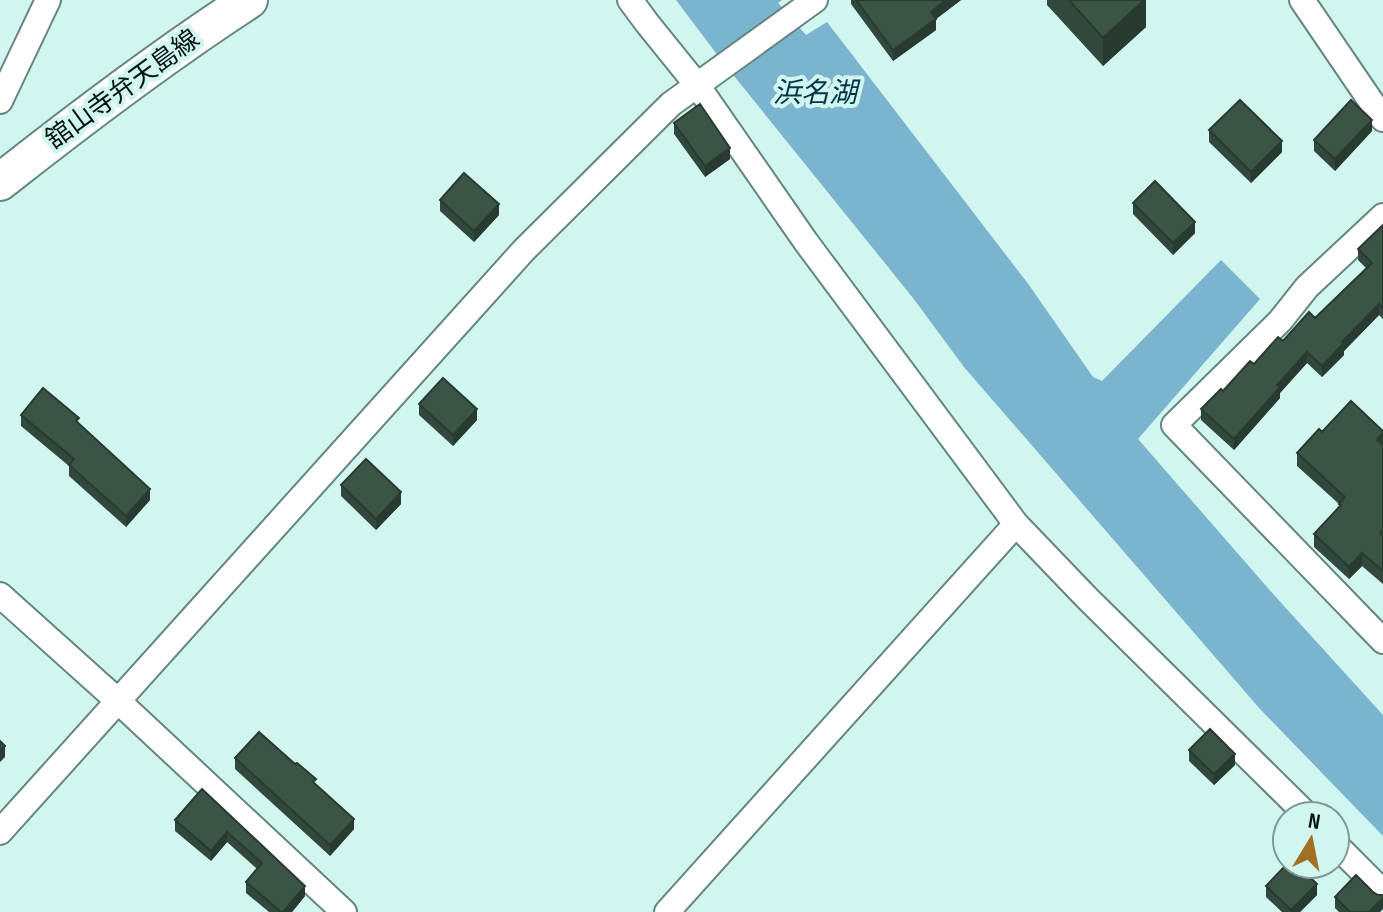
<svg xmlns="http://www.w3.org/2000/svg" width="1383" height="912" font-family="'Sofia Sans Condensed','Noto Sans JP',sans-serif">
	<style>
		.water { fill: #7bb4ce }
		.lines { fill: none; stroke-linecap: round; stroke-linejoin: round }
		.minor-casing { stroke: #658680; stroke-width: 28 }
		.secondary-casing { stroke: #658680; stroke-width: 40 }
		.minor { stroke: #fff; stroke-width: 24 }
		.secondary { stroke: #fff; stroke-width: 36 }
		.wall { fill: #32483c }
		.shaded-wall { fill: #293b31 }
		.building { fill: #3a5446; stroke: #293b31; stroke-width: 2 }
		.labels { text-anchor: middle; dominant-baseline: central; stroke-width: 8; stroke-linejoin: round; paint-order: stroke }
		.street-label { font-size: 26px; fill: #061311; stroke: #d1f5ef }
		.water-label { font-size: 28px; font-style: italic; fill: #003547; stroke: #d1f5ef }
	</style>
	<rect width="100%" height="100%" fill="#d1f5ef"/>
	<path class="water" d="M676 0H782L778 3 806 35 827 22 1029 285 1093 377 1102 381 1221 260 1260 299 1138 439 1274 595 1383 715V836L1260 709 964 367 913 298 722 61Z"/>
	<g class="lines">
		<defs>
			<path id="minor" d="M630 0 647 23 697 85 806 242 1016 524 1087 598 1308 816
				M1302 0 1383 119
				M0 101 48 0
				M1383 216 1307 287 1280 321 1174 425 1383 641
				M0 595 118 701 344 912
				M0 832 524 250 671 104 815 0
				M1335 844 1383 892
				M667 912 1016 524"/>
			<path id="secondary" d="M0 182C81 118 163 56 249 0"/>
		</defs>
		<use href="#minor" class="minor-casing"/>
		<use href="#secondary" class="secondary-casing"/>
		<use href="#minor" class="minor"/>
		<use href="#secondary" class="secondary"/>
	</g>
	<path class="wall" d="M851 0H961L936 19V30L893 61 851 4Z
		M1047 0H1146V27L1103 66 1047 5Z
		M674 123 730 159 705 177 674 134Z
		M1209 130 1282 152 1251 183 1209 142Z
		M1372 131 1335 171 1314 151V140Z
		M440 200 499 215 474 242 440 211Z
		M1133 203 1195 233 1173 255 1133 214Z
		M1383 225V319L1379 315 1344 351V355L1322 377 1307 363 1280 393V398L1234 450 1201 420V409L1283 341 1315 318 1366 268 1358 260V249Z
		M419 404 477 420 453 446 419 415Z
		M21 415 79 424 150 500 126 527 69 476V466L21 426Z
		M1383 431V584L1362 566 1349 579 1314 547V534L1339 507V504L1297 466V453L1322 432Z
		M341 485 401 504 376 530 341 496Z
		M1189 750 1235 765 1214 785 1189 761Z
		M235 758 316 785 354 829 330 856 235 769Z
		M202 789 305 896 292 912H269L246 893V882L257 869 227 842 211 861 175 831V820Z
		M1287 825V859L1276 847V836Z
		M1287 864H1308L1302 870 1317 895 1300 912H1282L1266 897V886Z
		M1373 892 1378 895 1380 912H1339L1335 908V897Z"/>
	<path class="shaded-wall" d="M946 0H961L936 19V30L893 61V50L931 12Z
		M1144 0H1146V27L1103 66V38Z
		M1372 120V131L1335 171V159Z
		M1282 141V152L1251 183V172Z
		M730 148V159L705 177V166Z
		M499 204V215L474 242V231Z
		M1195 222V233L1173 255V243Z
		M1379 304V315L1344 351V355L1322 377V366L1342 342Z
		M1307 352V363L1280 393V398L1234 450V439L1277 385Z
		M477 409V420L453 446V435Z
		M1383 433V446L1377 440Z
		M150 489V500L126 527V516Z
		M401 492V504L376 530V519Z
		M1362 553V566L1349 579V567Z
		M5 746V757L0 762V751Z
		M1235 754V765L1214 785V774Z
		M354 819V829L330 856V845Z
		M227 832V842L211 861V851Z
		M1301 864H1308L1301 872Z
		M1317 884V895L1300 912H1291V910Z
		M305 886V896L292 912H283Z
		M1383 898V909L1380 912H1369Z"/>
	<path class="building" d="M856 0H946L931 12 936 19 893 50Z
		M1069 0H1144L1103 38Z
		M1240 100 1282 141 1251 172 1209 130Z
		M1351 100 1372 120 1335 159 1314 140Z
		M700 104 730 148 705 166 674 123Z
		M464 173 499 204 474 231 440 200Z
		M1155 181 1195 222 1173 243 1133 203Z
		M1383 225V308L1379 304 1342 342 1344 343 1322 366 1307 352 1277 385 1280 387 1234 439 1201 409 1221 389 1223 391 1250 361 1254 364 1278 337 1283 341 1309 312 1315 318 1372 263 1358 249Z
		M443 378 477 409 453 435 419 404Z
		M43 388 79 418 76 421 150 489 126 516 69 465 74 459 21 415Z
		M1351 401 1383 431V433L1377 440 1383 445V529L1380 533 1383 536V571L1362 553 1349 567 1314 534 1341 505 1339 504 1345 497 1297 453 1319 429 1322 432Z
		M366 459 401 492 376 519 341 485Z
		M1210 729 1235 754 1214 774 1189 750Z
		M259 732 295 764 297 763 316 779 313 782 354 819 330 845 235 758Z
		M0 741 5 746 0 751Z
		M202 789 305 886 283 912H281L246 882 262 863 227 832 211 851 175 820Z
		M1287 825V848L1276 836Z
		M1287 864H1296L1317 884 1291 910 1266 886Z
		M1356 875 1373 892 1378 895H1383V898L1369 912H1350L1335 897Z"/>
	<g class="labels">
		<g class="street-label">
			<text transform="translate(123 90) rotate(-36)">舘山寺弁天島線</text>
		</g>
		<g class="water-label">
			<text x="815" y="93">浜名湖</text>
		</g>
	</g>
	<g transform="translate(1311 840) rotate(10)"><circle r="38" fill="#d1f5ef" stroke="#809b96" stroke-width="2"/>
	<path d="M0-6L14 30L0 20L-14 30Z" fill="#a27025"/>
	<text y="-12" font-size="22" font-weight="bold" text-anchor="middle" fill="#061311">N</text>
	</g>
</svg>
